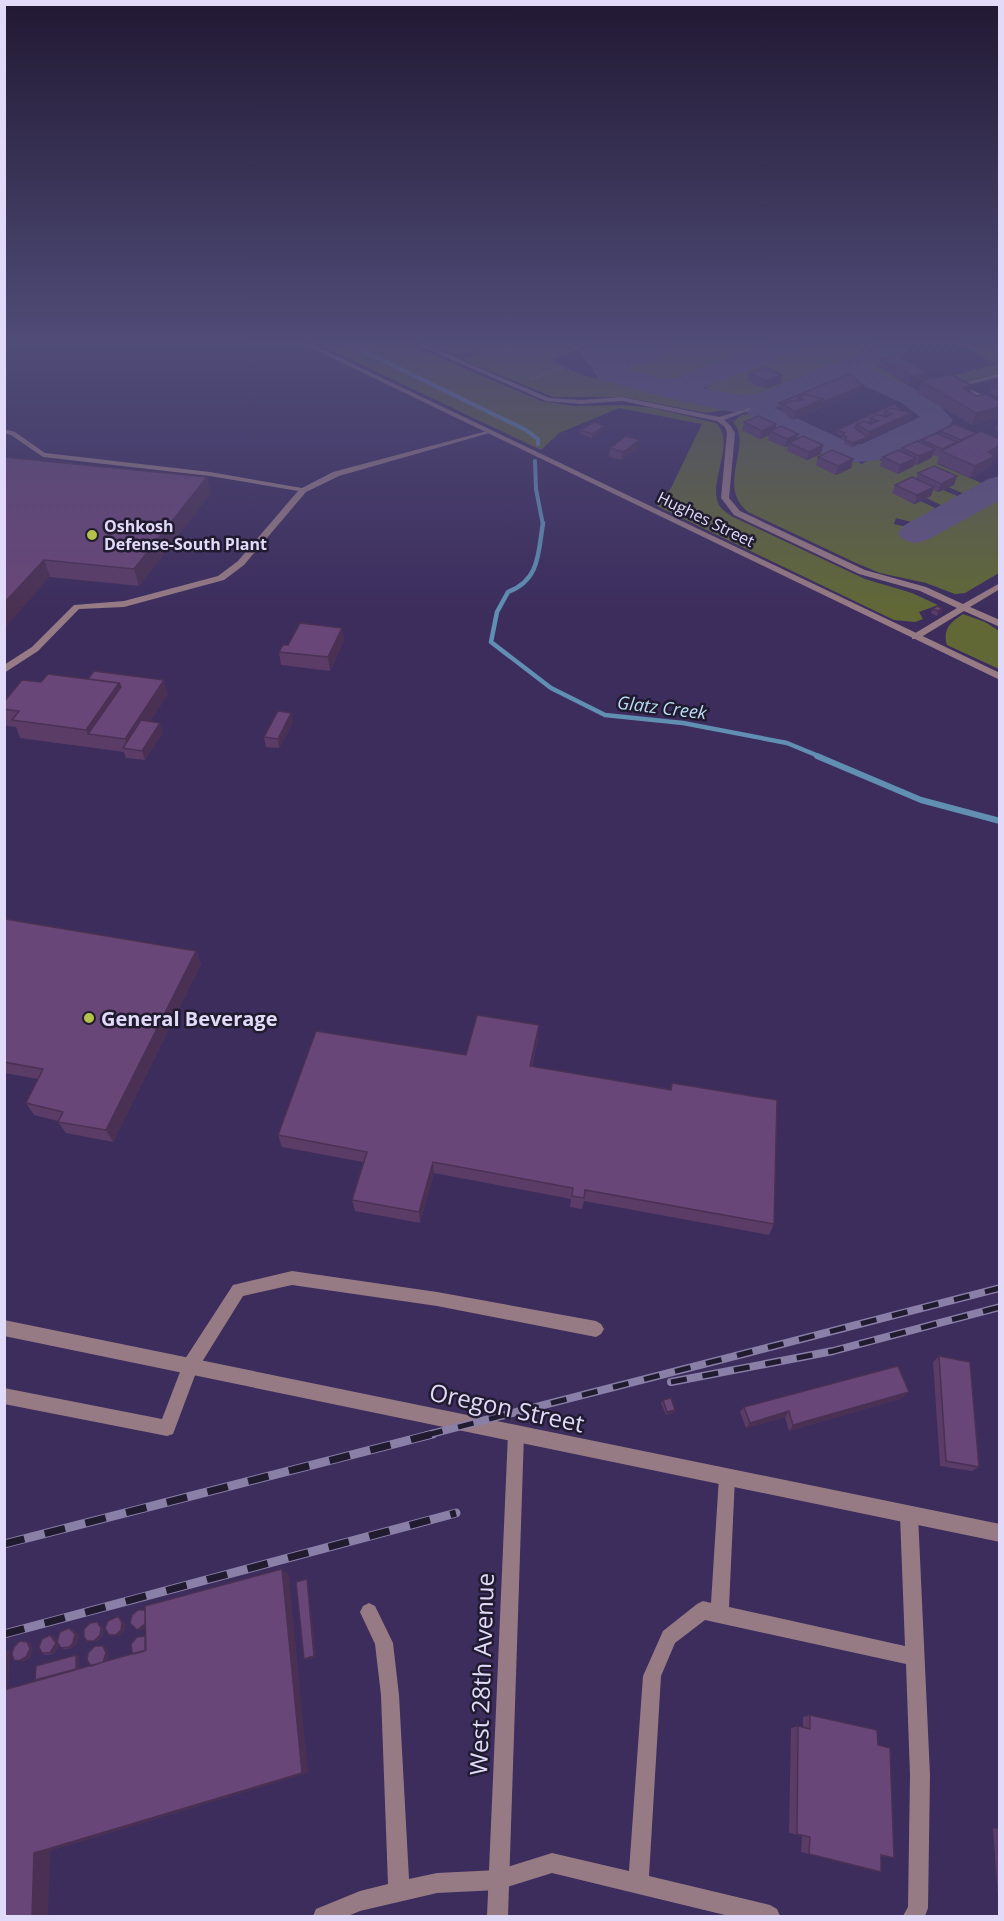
<svg xmlns="http://www.w3.org/2000/svg" width="1004" height="1921" font-family="'Open Sans',sans-serif">
	<style>
		.green { fill: #616836 }
		.lines { fill: none; stroke-linecap: round; stroke-linejoin: round }
		.stream-far2 { stroke: #608fb2; stroke-width: 4 }
		.stream-far1 { stroke: #608fb2; stroke-width: 4.5 }
		.stream { stroke: #608fb2; stroke-width: 6 }
		.taxiway { fill: #635682; fill-rule: evenodd }
		.runway { fill: #635682; fill-rule: evenodd }
		.path { stroke: #9389af; stroke-width: 2; stroke-dasharray: 1.5 2; stroke-linecap: butt }
		.service { fill: #977b84; fill-rule: evenodd }
		.minor { fill: #977b84; fill-rule: evenodd }
		.tertiary { fill: #977b84; fill-rule: evenodd }
		.rail-far1-casing { stroke: #8a7fa7; stroke-width: 8 }
		.rail-casing { stroke: #8a7fa7; stroke-width: 9 }
		.rail-far1 { stroke: #211b30; stroke-width: 5; stroke-dasharray: 16; stroke-linecap: butt }
		.rail { stroke: #211b30; stroke-width: 7; stroke-dasharray: 21; stroke-linecap: butt }
		.wall { fill: #5a3c67 }
		.shaded-wall { fill: #4a3154 }
		.building { fill: #694678; stroke: #4a3154; stroke-width: 1.5 }
		.poi-dot { fill: #b4c24a; stroke: #211b30; stroke-width: 2 }
		.labels { text-anchor: middle; dominant-baseline: central; stroke-width: 5; stroke-linejoin: round; paint-order: stroke }
		.far-street-label { font-size: 16px; fill: #e1dbf9; stroke: #211b30 }
		.far-poi-label { font-size: 16px; font-weight: bold; fill: #e1dbf9; stroke: #211b30; text-anchor: start }
		.far-water-label { font-size: 18px; font-style: italic; fill: #baddf3; stroke: #211b30 }
		.poi-label { font-size: 20px; font-weight: bold; fill: #e1dbf9; stroke: #211b30; text-anchor: start }
		.near-street-label { font-size: 24px; fill: #e1dbf9; stroke: #211b30 }
	</style>
	<rect width="100%" height="100%" fill="#3c2d5d"/>
	<path class="green" d="M314 342H404L541 401 574 406 622 405 653 408 716 423C737 443 707 481 719 505 722 510 728 514 733 517L865 579 912 593 938 605 919 612 923 619 915 622 894 620 657 506 671 488 702 424 619 408 559 433 541 450Z
		M423 342H601L550 360 581 375 739 408 706 413 624 397H553L463 360 481 351 451 354Z
		M673 342H782L675 382C659 384 636 383 624 370L623 364 629 358Z
		M807 342H873L879 349 764 398 733 399 707 389 711 380Z
		M955 342H999V373L967 381 952 376 996 364Z
		M872 363 874 364 908 385 900 387 862 371 864 365Z
		M752 414 773 423 743 430 760 439 774 433 769 430 778 426 795 433 769 440 785 447 800 435 818 444 788 451 807 460 823 446 848 457 816 465 836 475 844 465 854 460 862 464 874 457 886 463 890 461 878 455 892 448 917 465 931 458 897 446 910 440 944 460 937 464 986 485 967 495 948 487 938 492 943 490 962 498 945 507 926 498 893 493 914 504 920 501 940 510 915 523 896 518 894 524 907 527 904 530 921 538 999 496V573L965 593 955 594 926 583 880 573 856 563 748 512C715 486 754 444 733 422L741 415Z
		M963 614 985 622 999 631V669L947 645C942 629 951 622 963 614Z"/>
	<g class="lines">
		<path class="stream-far2" d="M345 342 526 430 538 439V444
			M535 461 536 489 543 525"/>
		<path class="stream-far1" d="M543 523C538 553 540 580 508 592L497 612 491 642 551 688 605 715 683 723 787 743 821 757"/>
		<path class="stream" d="M817 756 921 800 1000 821"/>
		<path class="taxiway" d="M615 342 624 344 628 350 618 361 620 367 664 379 678 377 770 342H807L804 348 703 388 732 394 756 395 884 343H904L908 349 904 355 871 368 933 398 953 420 949 426 879 460 848 463 757 424 746 412H732L664 397 599 379 589 363C594 350 602 344 615 342ZM847 378 902 403 920 417 862 444H852L775 408Z
			M1000 476V500L927 540 915 543 903 540 898 533 903 526 988 479Z"/>
		<path class="runway" d="M585 342H671L661 357 639 365 614 371 589 365 579 350Z"/>
		<path class="path" d="M530 379 565 367"/>
		<path class="service" d="M4 342H8L4 344Z
			M411 342H419L549 398 581 400 622 397 719 417 750 408V410L724 420 730 425 735 433 729 498 740 511 865 570 926 587 963 604 1000 583V589L970 607 1000 620V627L964 611 918 639H912V635L957 608 920 591 859 574 734 515 721 498 727 433 725 427 717 421 622 401 581 404 546 401Z
			M1000 373V377L964 386 1000 404V409L955 385Z
			M4 429 15 432 45 453 210 472 302 488 333 472 487 431 493 432 339 476 306 492 244 565 224 580 124 607 79 609 38 651 4 673V665L32 647 74 605 124 601 218 576 238 561 298 491 210 476 43 457 11 435 4 433Z
			M292 1271 437 1292 596 1321 601 1324 604 1329 601 1334 596 1337 437 1306 292 1285 243 1296 197 1370 173 1434 167 1436 4 1404V1388L162 1419 185 1359 233 1285Z
			M727 1469 733 1471 735 1477 729 1607 905 1646 900 1515 903 1509 909 1506 915 1509 918 1515 930 1775 928 1908 925 1916H903L908 1907 910 1775 906 1664 705 1620 675 1643 661 1676 649 1876 770 1905 777 1909 780 1916H729L552 1873 498 1890 437 1893 360 1911 348 1916H313L316 1909 360 1891 388 1884 381 1695 375 1644 360 1612 363 1606 369 1603 375 1606 393 1643 399 1695 409 1879 437 1873 498 1870 552 1853 629 1871 643 1676 663 1631 697 1604 703 1601 711 1603 719 1477 721 1471Z"/>
		<path class="minor" d="M516 1426 522 1428 524 1434 508 1916H487L508 1434 510 1428Z"/>
		<path class="tertiary" d="M299 342H307L1000 673V680Z
			M4 1320 1000 1524V1542L4 1336Z"/>
		<defs>
			<path id="rail-far1" d="M671 1382 833 1351 1000 1307
				M427 1435 1000 1288"/>
			<path id="rail" d="M4 1544 433 1434
				M4 1634 456 1513"/>
		</defs>
		<use href="#rail-far1" class="rail-far1-casing"/>
		<use href="#rail" class="rail-casing"/>
		<use href="#rail-far1" class="rail-far1"/>
		<use href="#rail" class="rail"/>
	</g>
	<path class="wall" d="M880 359 927 373 925 380 972 386 970 392 977 396 999 401V418L972 425 917 393 921 382 908 385 878 366Z
		M749 373 781 383 766 389 747 381Z
		M849 374 859 384 863 390 793 420 782 412V408L778 407 779 403Z
		M999 383V398L990 393 992 385Z
		M894 404 904 411 911 413 909 421 852 447 844 444 845 441 841 439 842 436 836 434 837 430Z
		M999 421V432L995 430 998 422Z
		M744 422 776 424 775 429 798 434 797 439 823 445 821 454 807 460 787 451 788 446 785 447 768 440 769 435 760 439 742 430Z
		M605 426V430L592 438 580 434V430Z
		M940 431 976 433 999 439V457L994 459 990 468 970 478 937 463 939 457 933 455 932 457 917 465 914 464V466L898 474 880 466 883 457 901 451 902 448 920 442 921 440 939 434Z
		M610 448H638L622 460 609 457Z
		M4 457 207 477 211 493 139 586 50 577Z
		M818 457 853 459 851 468 836 475 816 465Z
		M918 473 954 485 938 492 933 490 931 496 915 504 892 493 895 485 916 479Z
		M942 608 941 613 937 616 931 613 933 609Z
		M342 628 344 641 330 671 281 665 279 652 288 645Z
		M168 694 150 721 163 732 145 760 126 758 124 752 20 738 16 727 7 726 4 721V702Z
		M293 722 279 748 266 747 264 737Z
		M4 920 196 951 201 964 113 1142 66 1133 58 1122V1121L34 1115 26 1103 38 1079 4 1073Z
		M538 1037 532 1067 670 1089 672 1083 774 1224 769 1235 584 1201 582 1209 570 1207 571 1199 434 1173 420 1223 355 1211 352 1200 363 1162 282 1147 278 1135 466 1055Z
		M939 1356 979 1467 972 1471 940 1466 933 1362Z
		M903 1398 789 1431 785 1417 746 1428 740 1412 744 1407Z
		M663 1400 675 1410 674 1413 666 1415 661 1403Z
		M72 1629 79 1635 77 1644 72 1648 65 1649 61 1648 59 1645 54 1654 45 1655 42 1653 54 1636 57 1641Z
		M810 1715 878 1745 894 1858 881 1856 871 1870 801 1852 802 1836 789 1833 791 1728 798 1726 803 1727V1717Z
		M993 1828 999 1829V1900L998 1899Z"/>
	<path class="shaded-wall" d="M927 373 925 381 908 385 911 376Z
		M782 375 781 383 766 389 767 381Z
		M864 385 863 390 793 420 795 412 823 399Z
		M972 386 968 398 963 388Z
		M999 407V418L972 425 976 413Z
		M911 413 909 421 852 447 853 443 868 437 869 432Z
		M776 424 775 433 770 431 769 435 760 439 762 431Z
		M605 426V430L592 438V434Z
		M798 434 796 443H789L788 446 785 447 787 439Z
		M639 440 638 448 622 460 623 452Z
		M823 445 821 454 807 460 809 452Z
		M999 446V457L994 459 990 468 970 478 975 466 988 452Z
		M935 449 932 457 917 465 919 456Z
		M916 458 914 466 898 474 900 465Z
		M853 459 851 468 836 475 838 466Z
		M957 476 954 485 938 492 941 484Z
		M207 477 211 493 139 586 134 569Z
		M934 487 931 496 915 504 917 495Z
		M44 560 50 577 4 629V603Z
		M942 608 941 613 937 616 938 611Z
		M342 628 344 641 330 671 328 657Z
		M164 680 168 694 131 750 128 749 125 739Z
		M119 683 126 701 88 734 86 730Z
		M291 713 293 722 279 748 278 739Z
		M160 723 163 732 145 760 142 751Z
		M196 951 201 964 113 1142 106 1130Z
		M539 1025 538 1037 529 1078 530 1066Z
		M433 1162 434 1173 420 1223 419 1212Z
		M909 1392 903 1398 789 1431 793 1425Z
		M675 1410 674 1413 666 1415 667 1412Z
		M789 1411 785 1417 746 1428 750 1423Z
		M282 1569 289 1575 308 1773 50 1851 48 1917H32L34 1853Z
		M307 1579 308 1581 316 1657 305 1660 304 1659Z
		M147 1612 149 1625 140 1631 137 1630Z
		M118 1616 121 1618 126 1625 124 1631 119 1636 116 1635Z
		M97 1622 100 1623 104 1630 103 1636 98 1642 94 1641Z
		M69 1628 72 1629 79 1635 77 1644 72 1648 69 1647Z
		M50 1635 54 1636 59 1644 54 1654 50 1653Z
		M27 1642 30 1643 33 1650 30 1658 23 1662 19 1661Z
		M103 1646 106 1647 109 1654 107 1663 98 1666Z
		M4 1649 10 1651 8 1697 4 1696Z
		M76 1655 79 1656V1670L39 1681Z"/>
	<path class="building" d="M897 355 927 373 911 376 880 359Z
		M764 367 782 375 767 381 749 373Z
		M849 374 859 381 856 382 864 385 822 403 823 399 805 394 798 398 797 401H791L783 404 784 405 779 403Z
		M951 374 972 386 963 388 977 396 986 394 999 401V407L976 413 921 381Z
		M999 383V389L992 385Z
		M805 394 823 399 795 412 783 404 791 401 804 400 798 398Z
		M894 404 904 411 892 408 885 411 884 415 887 417H885L878 414 871 418 870 422 873 423 871 424 864 421 857 424 855 428 868 437 853 443 845 440 847 437 842 435 845 433 837 430Z
		M892 408 911 413 869 432 857 424 864 421 871 424 875 422 878 421 871 418 878 414 885 417 892 414 885 411Z
		M758 416 776 424 762 431 744 422Z
		M594 422 605 426 592 434 580 430Z
		M954 424 976 433 961 440 940 431Z
		M781 426 798 434 787 439 770 431Z
		M981 431 999 439V446L988 452 995 456 975 466 941 451Z
		M936 433 957 442 942 449 921 440Z
		M626 436 639 440 623 452 610 448Z
		M803 436 823 445 809 452 789 443Z
		M917 441 935 449 919 456 902 448Z
		M832 450 853 459 838 466 818 457Z
		M898 450 916 458 900 465 883 457Z
		M4 457 207 477 134 569 44 560 4 603Z
		M934 466 957 476 941 484 918 473Z
		M912 477 934 487 917 495 895 485Z
		M937 606 942 608 938 611 933 609Z
		M300 623 342 628 328 657 279 652 283 645H288Z
		M94 671 164 680 125 739 88 734 121 687 119 683 88 679Z
		M48 674 119 683 86 730 12 720 19 711 4 709V702L22 680 41 682Z
		M278 711 291 713 278 739 264 737Z
		M141 720 160 723 142 751 123 748Z
		M5 919 196 951 106 1130 58 1122 63 1112 26 1103 43 1069 4 1062Z
		M477 1015 539 1025 530 1066 671 1090 672 1083 777 1100 774 1224 585 1190 584 1198 572 1196 573 1188 433 1162 419 1212 352 1200 367 1152 278 1135 316 1031 466 1055Z
		M939 1356 970 1362 979 1467 946 1461Z
		M898 1366 909 1392 793 1425 789 1411 750 1423 744 1407Z
		M671 1398 675 1410 667 1412 663 1400Z
		M282 1569 302 1773 34 1853 32 1917H4V1690L146 1650 145 1606Z
		M307 1579 314 1656 304 1659 296 1582Z
		M138 1610H145V1624L137 1630 130 1623 132 1615Z
		M118 1616 122 1623 121 1630 116 1635H109L105 1628 108 1621Z
		M97 1622 101 1628 100 1635 94 1641H87L84 1637V1629L90 1623Z
		M69 1628 75 1634 73 1643 69 1647 61 1648 57 1642 60 1632Z
		M50 1635 56 1643 50 1653H42L39 1647 42 1639Z
		M145 1636V1651L134 1654 132 1652 131 1644 137 1637Z
		M20 1641 27 1642 30 1649 26 1657 19 1661 14 1660 12 1654 14 1647Z
		M95 1646H103L106 1653 103 1662 91 1666 87 1660 88 1653Z
		M76 1655V1669L35 1680 36 1666Z
		M810 1715 877 1730 878 1745 890 1748 894 1858 881 1855V1872L809 1854 810 1837 797 1834 798 1726 810 1729Z"/>
	<linearGradient id="sky" x2="0" y2="1"><stop stop-color="#211933"/><stop offset="0.56" stop-color="#504c78"/><stop offset="1" stop-color="#504c78" stop-opacity="0"/></linearGradient>
	<rect width="1004" height="611" fill="url(#sky)"/>
	<g class="poi-dot">
		<circle cx="92" cy="535" r="6"/>
		<circle cx="89" cy="1018" r="6"/>
	</g>
	<g class="labels">
		<g class="far-street-label">
			<text transform="translate(706 519) rotate(26)">Hughes Street</text>
		</g>
		<g class="far-poi-label">
			<text x="104" y="526">Oshkosh<tspan x="104" dy="18">Defense-South Plant</tspan></text>
		</g>
		<g class="far-water-label">
			<text transform="translate(662 707) rotate(7)">Glatz Creek</text>
		</g>
		<g class="poi-label">
			<text x="101" y="1018">General Beverage</text>
		</g>
		<g class="near-street-label">
			<text transform="translate(507 1407) rotate(12)">Oregon Street</text>
			<text transform="translate(481 1674) rotate(-88)">West 28th Avenue</text>
		</g>
	</g>
	<rect width="1004" height="1921" fill="none" stroke="#e1dbf9" stroke-width="12"/>
</svg>
